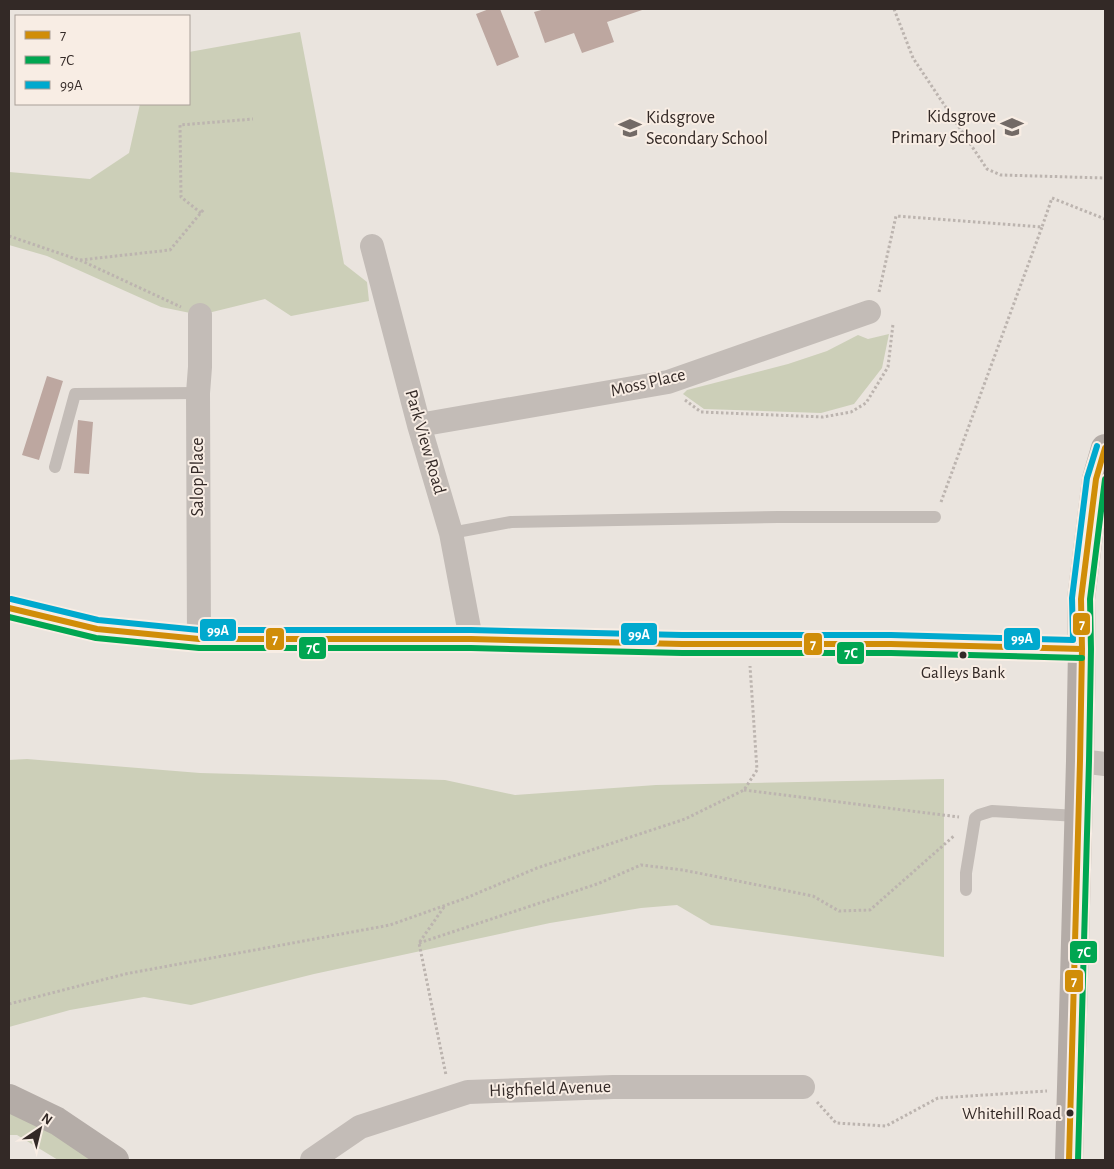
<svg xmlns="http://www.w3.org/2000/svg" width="1114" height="1169" font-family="'Alegreya Sans',sans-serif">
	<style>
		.green { fill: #cccfb8 }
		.building { fill: #bda7a0 }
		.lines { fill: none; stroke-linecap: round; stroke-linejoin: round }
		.path { stroke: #bcb4af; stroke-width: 3; stroke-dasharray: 2.5 2.5; stroke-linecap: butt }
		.lane { stroke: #c3bcb7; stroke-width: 12 }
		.street { stroke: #c3bcb7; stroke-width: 24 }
		.secondary { stroke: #b4aca7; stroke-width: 28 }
		.bus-1-casing { stroke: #f8ede4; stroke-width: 10 }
		.bus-2-casing { stroke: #f8ede4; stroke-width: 10 }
		.bus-3-casing { stroke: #f8ede4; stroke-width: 10 }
		.bus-1 { stroke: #d08d08; stroke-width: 6 }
		.bus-2 { stroke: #00a651; stroke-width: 6 }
		.bus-3 { stroke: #00a9ce; stroke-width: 6 }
		.bus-dot { fill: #332926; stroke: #f8ede4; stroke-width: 2 }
		.labels { text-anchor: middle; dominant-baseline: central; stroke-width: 4; stroke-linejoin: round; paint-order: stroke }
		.bus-label { font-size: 17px; fill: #332926; stroke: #f8ede4 }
		.poi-label { font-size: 18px; fill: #332926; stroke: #f8ede4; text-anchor: end }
		.street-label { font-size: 18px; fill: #332926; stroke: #f8ede4 }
		.line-badge { stroke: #f8ede4; stroke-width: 2 }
		.badge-label { font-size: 14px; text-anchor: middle; font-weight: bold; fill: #fff }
	</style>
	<rect width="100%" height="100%" fill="#eae4de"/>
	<path class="green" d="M300 32 344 264 367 282 369 301 291 316 265 299 200 315 161 307 47 256 9 245V172L90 179 129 153 140 104H189V52Z
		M889 334 882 368 854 404 821 413 704 409 683 394 687 390 788 364 827 351 858 335 868 339Z
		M27 759 200 773 445 780 515 795 656 785 944 779V957L711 925 677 905 641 908 550 923 314 974 191 1005 144 997 70 1010 9 1027V760Z
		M9 1111 20 1114 96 1160H58L17 1135H9Z"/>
	<path class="building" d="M489 9H500L519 57 497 66 476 14Z
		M545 9H645L607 22 614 42 582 53 574 33 545 43 534 12Z
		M47 376 63 381 39 460 22 455Z
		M78 420 93 422 89 474 74 473Z"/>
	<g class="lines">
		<path class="path" d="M894 9 913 58 987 169 1001 175 1105 178
			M201 213 181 197 180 125 253 119
			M9 236 82 261 181 307
			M80 260 170 250 204 209
			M879 292 896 216 1042 227 1052 198 1105 219
			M685 400 701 412 823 417 851 412 866 403 888 367 893 324
			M941 502 1042 227
			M744 790 959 817
			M444 907 419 943 446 1075
			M419 943 597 884 641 865 683 870 813 896 839 911 870 910 955 835
			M9 1004 125 974 390 925 466 898 537 868 685 819 744 790 757 770 750 666
			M817 1102 836 1123 886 1126 938 1098 1047 1091"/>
		<path class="lane" d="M55 467 75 394 198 393
			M451 533 511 522 778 517H935
			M966 890V873L975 818 979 815 992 811 1078 816"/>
		<path class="street" d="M372 246 419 425 451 533 471 639
			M419 425 668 382 869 312
			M9 608 97 629 199 639H471L682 644H891L1082 649
			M199 639 198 393 200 367V315
			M1080 761 1105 764
			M312 1160 360 1127 468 1092 613 1087H803"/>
		<path class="secondary" d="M9 1098 57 1121 115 1160
			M1069 1160 1080 761 1082 649 1081 599 1096 479 1105 448"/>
		<defs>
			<path id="bus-1" d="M9 608 97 629 199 639H471L682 644H891L1082 649
				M1069 1160 1080 761 1082 649 1081 599 1096 479 1105 448"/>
			<path id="bus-2" d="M9 617 96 638 199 648H471L682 653H891L1082 658
				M1078 1160 1089 761 1091 649 1090 599 1105 479"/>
			<path id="bus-3" d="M11 599 98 620 199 630H471L682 635H891L1073 640 1072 598 1087 478 1097 446"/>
		</defs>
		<use href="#bus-1" class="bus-1-casing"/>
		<use href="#bus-2" class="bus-2-casing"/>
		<use href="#bus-3" class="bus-3-casing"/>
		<use href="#bus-1" class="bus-1"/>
		<use href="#bus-2" class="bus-2"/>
		<use href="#bus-3" class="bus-3"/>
	</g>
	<defs>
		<symbol id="school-bare" viewBox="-9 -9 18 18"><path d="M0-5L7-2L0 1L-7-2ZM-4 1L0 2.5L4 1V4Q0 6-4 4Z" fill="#736a66" stroke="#f8ede4" stroke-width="2.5" paint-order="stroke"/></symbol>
	</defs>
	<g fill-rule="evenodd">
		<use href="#school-bare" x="996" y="111" width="32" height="32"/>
		<use href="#school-bare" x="614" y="112" width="32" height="32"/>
	</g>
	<g class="bus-dot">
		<circle cx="963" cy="655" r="4.5"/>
		<circle cx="1070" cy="1113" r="4.5"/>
	</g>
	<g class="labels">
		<g class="bus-label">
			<text x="963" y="672">Galleys Bank</text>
			<text x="1061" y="1113" text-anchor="end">Whitehill Road</text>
		</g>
		<g class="poi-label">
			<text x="996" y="117">Kidsgrove<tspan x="996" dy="21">Primary School</tspan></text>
			<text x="646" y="118" text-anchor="start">Kidsgrove<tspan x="646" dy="21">Secondary School</tspan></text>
		</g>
		<g class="street-label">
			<text transform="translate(648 383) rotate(-13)">Moss Place</text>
			<text transform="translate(425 442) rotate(74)">Park View Road</text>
			<text transform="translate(198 477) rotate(-90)">Salop Place</text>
			<text transform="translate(550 1089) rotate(-2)">Highfield Avenue</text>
		</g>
	</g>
	<g class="line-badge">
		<rect x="1072" y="612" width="19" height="24" rx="5" fill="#d08d08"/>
		<rect x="199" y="618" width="38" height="24" rx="5" fill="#00a9ce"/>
		<rect x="620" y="622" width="38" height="24" rx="5" fill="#00a9ce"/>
		<rect x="1003" y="627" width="38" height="24" rx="5" fill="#00a9ce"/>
		<rect x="265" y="627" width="20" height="24" rx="5" fill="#d08d08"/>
		<rect x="803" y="632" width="20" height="24" rx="5" fill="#d08d08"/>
		<rect x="298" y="636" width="29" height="24" rx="5" fill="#00a651"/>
		<rect x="836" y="641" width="29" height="24" rx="5" fill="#00a651"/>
		<rect x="1069" y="940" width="29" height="24" rx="5" fill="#00a651"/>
		<rect x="1064" y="969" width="20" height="24" rx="5" fill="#d08d08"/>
	</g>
	<g class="badge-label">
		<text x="1082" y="629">7</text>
		<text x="218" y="635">99A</text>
		<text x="639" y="639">99A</text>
		<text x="1022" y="643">99A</text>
		<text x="275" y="644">7</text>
		<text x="813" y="649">7</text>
		<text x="313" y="653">7C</text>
		<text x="851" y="658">7C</text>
		<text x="1084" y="957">7C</text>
		<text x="1074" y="986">7</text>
	</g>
	<rect width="1114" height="1169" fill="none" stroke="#332926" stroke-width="20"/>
	<rect x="15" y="15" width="175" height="90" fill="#f8ede4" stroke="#a99f98"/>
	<rect x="25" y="31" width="25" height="8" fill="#d08d08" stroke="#a99f98"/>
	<text x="60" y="40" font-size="15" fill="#332926">7</text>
	<rect x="25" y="56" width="25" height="8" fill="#00a651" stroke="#a99f98"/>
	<text x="60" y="65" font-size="15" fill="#332926">7C</text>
	<rect x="25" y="81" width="25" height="8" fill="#00a9ce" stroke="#a99f98"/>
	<text x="60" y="90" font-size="15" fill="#332926">99A</text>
	<g transform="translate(40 1129) rotate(35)" stroke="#f8ede4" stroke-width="4" paint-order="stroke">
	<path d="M0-4L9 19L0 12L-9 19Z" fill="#332926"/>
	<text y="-8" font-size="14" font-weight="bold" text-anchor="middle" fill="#332926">N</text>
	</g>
</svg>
